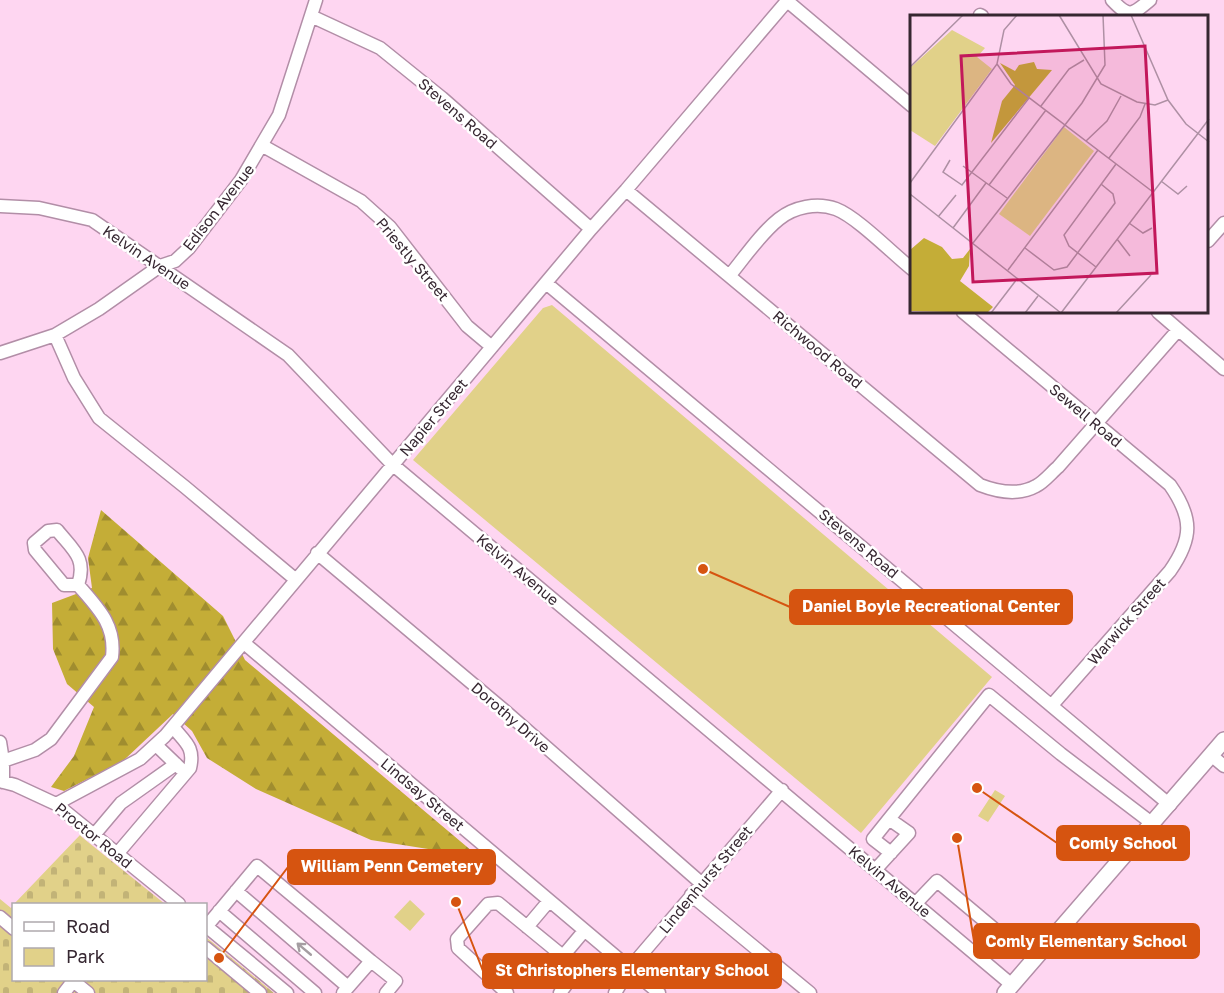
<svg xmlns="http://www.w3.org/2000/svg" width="1224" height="993" font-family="'Golos Text',sans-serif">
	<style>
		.forest { fill: url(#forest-firs) }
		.cemetery { fill: url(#cemetery-stones) }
		.park { fill: #e1d189 }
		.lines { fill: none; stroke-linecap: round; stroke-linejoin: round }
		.minor-casing { stroke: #b28ea7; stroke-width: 15 }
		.major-casing { stroke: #b28ea7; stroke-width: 18 }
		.minor { stroke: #fff; stroke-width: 12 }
		.major { stroke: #fff; stroke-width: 15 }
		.oneway { stroke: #a59ea2 }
		.labels { text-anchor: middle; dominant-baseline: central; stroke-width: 5; stroke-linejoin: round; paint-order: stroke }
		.street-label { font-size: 15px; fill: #362731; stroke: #fff }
		.inset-road { fill: none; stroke: #ae90a4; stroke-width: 1.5 }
		.view { fill: #c2185b; fill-opacity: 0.15; stroke: #c2185b; stroke-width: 3 }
		.inset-edge { fill: none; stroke: #362731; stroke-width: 3 }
		.leader { fill: none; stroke: #d65410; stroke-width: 2 }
		.callout-dot { fill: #d65410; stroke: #fff; stroke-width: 2 }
		.callout { fill: #d65410; stroke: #d65410; stroke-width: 2 }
		.callout-label { font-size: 16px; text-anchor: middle; font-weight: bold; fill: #fff }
	</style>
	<defs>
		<pattern id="forest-firs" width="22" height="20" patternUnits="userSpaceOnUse" patternTransform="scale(1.5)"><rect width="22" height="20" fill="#c4ad37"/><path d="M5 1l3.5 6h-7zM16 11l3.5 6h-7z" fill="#a08d2f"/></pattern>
		<pattern id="cemetery-stones" width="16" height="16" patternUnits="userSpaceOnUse" patternTransform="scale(1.5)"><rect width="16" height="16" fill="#e1d189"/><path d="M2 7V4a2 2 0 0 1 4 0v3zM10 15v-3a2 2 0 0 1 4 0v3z" fill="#c2b377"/></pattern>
	</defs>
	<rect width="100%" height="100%" fill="#fed6f1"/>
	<path class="forest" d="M101 510 223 616 245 660 479 857 371 840 256 789 207 758 192 731 173 714 123 761 64 791 51 787 74 756 94 707 67 684 53 649 52 603 92 588 88 558Z"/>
	<path class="cemetery" d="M80 835 83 838 165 904H14Z
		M0 899 11 908 13 905 14 980H206V937L274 993H0Z"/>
	<path class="park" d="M552 305 992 677 861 833 413 460 543 308Z
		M995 790 1005 796 988 822 978 816Z
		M410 900 425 914 410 931 394 917Z"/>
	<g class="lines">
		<defs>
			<path id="minor" d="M786 0 912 106
				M1112 0C1129 18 1132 15 1150 0
				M980 15 982 16
				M311 16 380 48 442 98 591 229
				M263 146 361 201 390 227 467 326 492 347
				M626 190 980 485C998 492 1018 496 1036 486 1044 482 1051 473 1058 467L1178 330
				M0 206 39 208 92 220 288 355 392 464 1012 985
				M1208 241 1224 223
				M730 275C745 257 760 234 779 219 794 207 817 202 836 209 857 217 893 254 912 269
				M546 283 1170 805
				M963 312 1170 485C1193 518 1193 538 1170 571L1052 705
				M1158 312 1224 369
				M55 335 74 378 99 418 185 487 295 579
				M0 353 55 335 99 309 160 266 175 261 189 248 241 180 279 115 316 0
				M317 553 505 711 701 883
				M244 643 659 993
				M0 742 3 761
				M156 745 181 769
				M1211 755 1224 766
				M0 781 15 785 56 804 179 904
				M3 782V761L35 750 51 739 112 657C116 625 98 608 78 585H64L35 550 34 543 48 531 57 530C73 550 87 558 78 585
				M56 804 140 759 165 736 591 229 626 190 787 1
				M889 819 989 695 1061 754 1153 824
				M94 835 121 803 176 764
				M117 854 190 768C195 747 185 742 173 727
				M876 869 909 833 889 819 873 839 891 853
				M236 891 348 987
				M691 895 810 993
				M916 903 937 881 1005 938
				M219 911 315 993
				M0 917 14 929
				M206 926 287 993
				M206 927 257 866 371 961 343 993
				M527 927 549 901
				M206 948 260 993
				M563 956 584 931
				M371 961 396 981 386 993
				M72 980 88 993
				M64 993 74 980
				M507 993 458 948 457 939 488 904 498 903 575 966 574 974 560 993
				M615 993 629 969 782 790"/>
			<path id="major" d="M1005 993 1224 740"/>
		</defs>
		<use href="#minor" class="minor-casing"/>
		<use href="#major" class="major-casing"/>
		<use href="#minor" class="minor"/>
		<use href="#major" class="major"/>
	</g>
	<defs><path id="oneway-shaft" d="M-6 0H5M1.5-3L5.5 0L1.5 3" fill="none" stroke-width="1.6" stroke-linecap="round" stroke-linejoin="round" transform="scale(1.5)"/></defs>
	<use class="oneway" href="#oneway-shaft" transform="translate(304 949) rotate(-140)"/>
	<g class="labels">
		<g class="street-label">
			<text transform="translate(458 113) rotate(41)">Stevens Road</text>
			<text transform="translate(218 207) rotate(-52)">Edison Avenue</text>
			<text transform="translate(147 257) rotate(34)">Kelvin Avenue</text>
			<text transform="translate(413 259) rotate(50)">Priestly Street</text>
			<text transform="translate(818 349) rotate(40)">Richwood Road</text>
			<text transform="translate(1086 415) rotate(40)">Sewell Road</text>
			<text transform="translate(433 417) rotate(-50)">Napier Street</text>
			<text transform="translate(859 543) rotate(40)">Stevens Road</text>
			<text transform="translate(518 569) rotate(40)">Kelvin Avenue</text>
			<text transform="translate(1126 621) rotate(-49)">Warwick Street</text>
			<text transform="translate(511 717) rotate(41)">Dorothy Drive</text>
			<text transform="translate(423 794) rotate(40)">Lindsay Street</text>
			<text transform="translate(94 835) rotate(39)">Proctor Road</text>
			<text transform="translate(705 879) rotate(-50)">Lindenhurst Street</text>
			<text transform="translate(890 881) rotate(40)">Kelvin Avenue</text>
		</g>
	</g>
	<g transform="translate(910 15)">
		<rect width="298" height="298" fill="#fed6f1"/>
		<path d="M124 47 127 54 142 55 81 128 92 86 105 70 90 48 105 56 109 50ZM14 223 32 232 42 244 53 243 60 234 59 251 50 266 83 292 77 298 0 296V235Z" fill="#c4ad37"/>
		<path d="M42 15 75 33 67 42 82 54 25 131 0 115V53Z" fill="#e1d189"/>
		<path d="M154 112 184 136 120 221 89 199Z" fill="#e1d189"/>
		<path class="inset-road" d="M149 0 191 69 227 87 245 90 258 85M221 0 258 85 276 109 299 127M87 49 101 69 243 177M0 52 53 0M131 91 159 54 174 45M176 126 197 106 211 81M199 143 230 102 235 89M40 145 33 157 52 170 119 83M53 151 97 183M251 166 268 179 277 171M0 168 87 49 94 15 107 0M79 170 136 95M0 179 151 298M28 202 46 180M219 208 233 218 242 213M43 213 76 168M207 224 220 241M63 228 172 88 195 50 193 0M115 233 144 255 157 252 205 188 203 179 191 169M186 252 159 231 154 220 206 149M98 255 188 135M81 298 107 264M115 298 128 281M151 298 299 104M206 298 241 260"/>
		<path class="view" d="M235 31 247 258 63 267 51 41Z"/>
		<rect width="298" height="298" class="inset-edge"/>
	</g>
	<path class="leader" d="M703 569L790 607M977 788L1057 843M219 958L288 867M957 838L974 941M456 902L483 971"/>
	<g class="callout-dot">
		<circle cx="703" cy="569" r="6"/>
		<circle cx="977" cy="788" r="6"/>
		<circle cx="219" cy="958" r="6"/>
		<circle cx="957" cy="838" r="6"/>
		<circle cx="456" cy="902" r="6"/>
	</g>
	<g class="callout">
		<rect x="790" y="590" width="282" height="34" rx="6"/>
		<rect x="1057" y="826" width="132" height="34" rx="6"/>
		<rect x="288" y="850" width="207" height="34" rx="6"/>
		<rect x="974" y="924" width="225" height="34" rx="6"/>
		<rect x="483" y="954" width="298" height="34" rx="6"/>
	</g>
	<g class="callout-label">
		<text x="931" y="612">Daniel Boyle Recreational Center</text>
		<text x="1123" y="849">Comly School</text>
		<text x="392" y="872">William Penn Cemetery</text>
		<text x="1086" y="947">Comly Elementary School</text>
		<text x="632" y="976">St Christophers Elementary School</text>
	</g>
	<rect x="12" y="903" width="195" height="78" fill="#ffffff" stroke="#afa9ad" stroke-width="1.5"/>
	<rect x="24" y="922" width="30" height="9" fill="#ffffff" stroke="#afa9ad" stroke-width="1.5"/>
	<text x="66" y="933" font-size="18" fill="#362731">Road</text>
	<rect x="24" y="948" width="30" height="18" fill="#e1d189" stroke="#afa9ad" stroke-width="1.5"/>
	<text x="66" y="963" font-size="18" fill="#362731">Park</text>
</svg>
